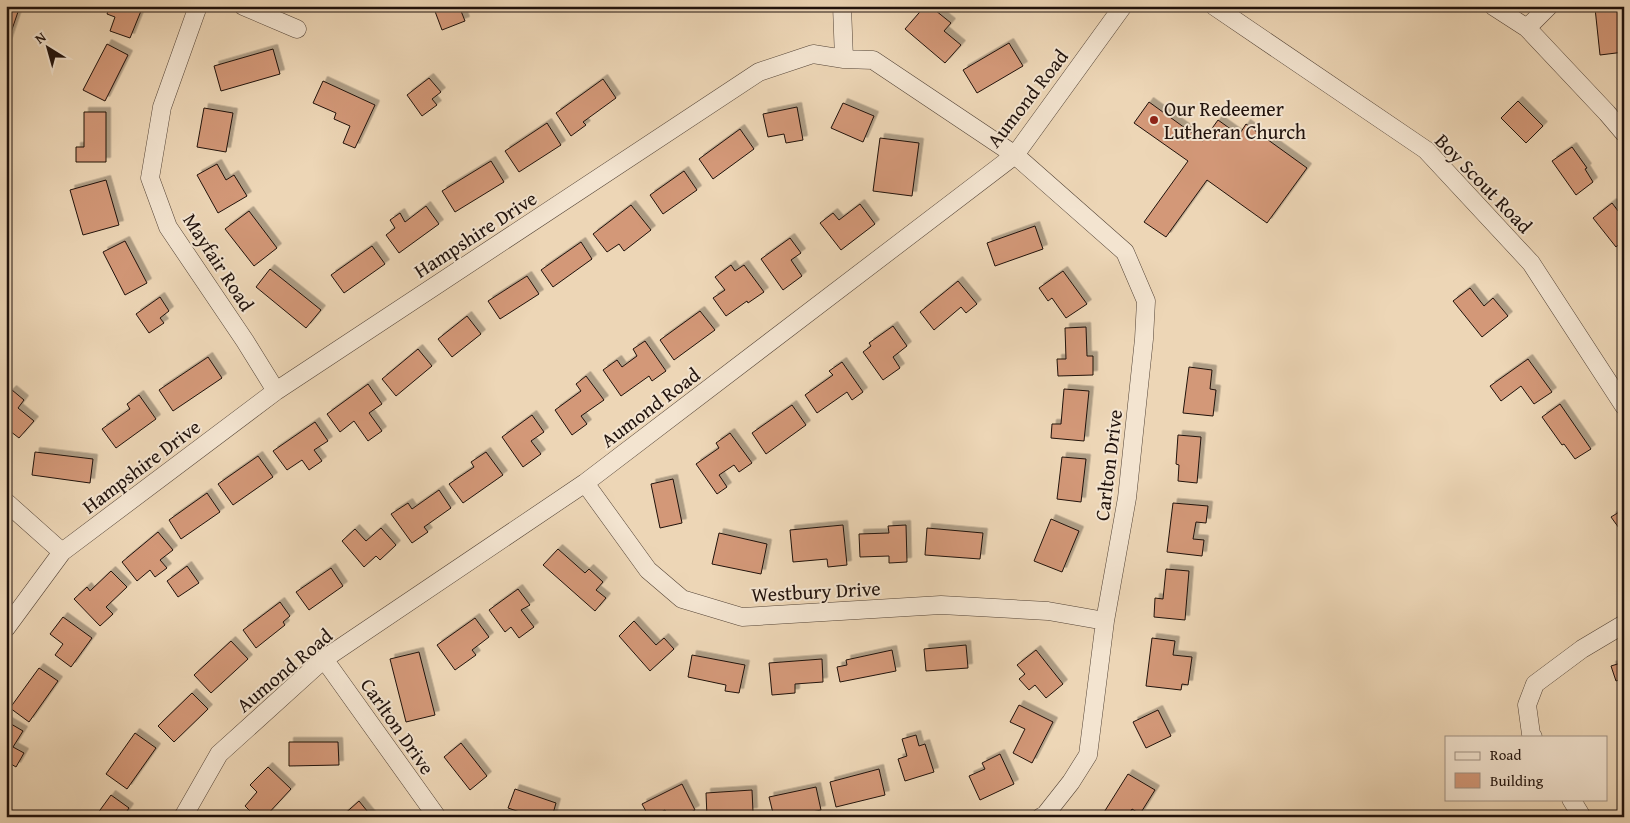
<svg xmlns="http://www.w3.org/2000/svg" width="1630" height="823" font-family="'Gentium Book Plus',serif">
	<style>
		.building { fill: #d39878; stroke: #20120c; filter: url(#shadow) }
		.lines { fill: none; stroke-linecap: round; stroke-linejoin: round }
		.minor-casing { stroke: #534336; stroke-width: 19 }
		.minor { stroke: #f3e4d0; stroke-width: 18 }
		.poi-dot { fill: #8f2418; stroke: #f3e4d0; stroke-width: 2 }
		.labels { text-anchor: middle; dominant-baseline: central; stroke-width: 4; stroke-linejoin: round; paint-order: stroke }
		.street-label { font-size: 20px; fill: #20120c; stroke: #f3e4d0 }
		.poi-label { font-size: 20px; fill: #20120c; stroke: #f3e4d0; text-anchor: start }
	</style>
	<defs>
		<filter id="shadow"><feDropShadow dx="4.5" dy="-4.5" stdDeviation="0" flood-color="#0004"/></filter>
	</defs>
	<rect width="100%" height="100%" fill="#edd6b6"/>
	<filter id="stains"><feTurbulence type="fractalNoise" baseFrequency=".004" numOctaves="4"/><feColorMatrix values="0 0 0 0 .2 0 0 0 0 .09 0 0 0 0 .02 0 0 0 .5 -.17"/></filter>
	<radialGradient id="worn" r=".72"><stop offset=".6" stop-color="#630" stop-opacity="0"/><stop offset="1" stop-color="#630" stop-opacity=".3"/></radialGradient>
	<path class="building" d="M6 6H20L7 44H6Z
		M110 6H143L130 38 110 31 115 17 107 14Z
		M433 6H459L465 21 442 30Z
		M925 6H930L951 23 944 31 961 45 945 63 905 29Z
		M1620 6 1624 52 1600 55 1595 8Z
		M1009 43 1023 66 977 93 963 70Z
		M107 44 128 55 105 101 83 90Z
		M273 49 280 74 221 91 214 66Z
		M429 78 441 92 432 99 437 105 422 116 407 95Z
		M603 79 616 98 583 122 586 125 571 136 556 113Z
		M323 81 375 105 355 148 343 143 350 126 334 119 336 113 313 103Z
		M1518 101 1543 126 1526 143 1501 118Z
		M1149 102 1203 141 1218 120 1239 135 1246 124 1307 168 1267 223 1207 180 1166 237 1144 222 1188 161 1134 123Z
		M843 103 874 116 863 142 831 128Z
		M797 107 803 140 786 143 784 134 768 137 763 114Z
		M204 108 233 113 226 152 197 147Z
		M84 112H106V162H76V147H84Z
		M547 123 561 145 519 172 505 151Z
		M740 129 754 149 713 179 699 159Z
		M880 138 919 143 912 196 873 191Z
		M1572 147 1587 168 1585 169 1593 182 1576 195 1552 161Z
		M491 161 504 182 455 212 442 191Z
		M217 164 226 180 234 175 247 196 218 213 197 175Z
		M684 171 697 190 663 214 650 195Z
		M106 180 119 225 83 235 70 190Z
		M1612 203 1622 216 1624 215V240L1616 247 1593 218Z
		M860 204 875 224 841 250 820 223 833 213 839 220Z
		M631 205 651 230 624 251 619 244 607 252 593 234Z
		M426 206 439 224 399 253 386 235 395 228 390 220 400 213 405 222Z
		M249 211 277 248 254 266 225 229Z
		M1035 226 1043 249 995 266 987 243Z
		M790 238 801 253 791 260 802 276 783 290 761 259Z
		M125 241 147 283 125 295 103 252Z
		M581 242 592 259 553 287 541 270Z
		M372 246 385 264 344 293 331 275Z
		M731 265 735 271 744 265 764 292 748 303 747 301 726 316 713 298 725 290 715 277Z
		M270 269 321 310 306 328 256 287Z
		M1063 271 1087 304 1066 318 1052 298 1048 301 1039 288Z
		M527 276 539 294 500 319 488 301Z
		M958 281 977 304 966 313 961 307 934 330 920 312Z
		M1470 288 1484 306 1493 298 1508 316 1482 337 1453 301Z
		M160 297 169 311 160 318 164 323 149 333 136 314Z
		M700 311 715 330 674 360 660 340Z
		M467 316 481 334 452 357 438 339Z
		M893 326 907 346 893 357 900 368 883 380 863 352 871 346 869 343Z
		M1086 327 1087 356H1093V375L1058 376 1057 359H1066L1065 328Z
		M645 341 666 371 652 381 649 376 621 396 603 370 617 360 622 367 637 356 633 349Z
		M418 349 432 366 396 396 382 379Z
		M208 357 222 378 173 411 159 390Z
		M1528 359 1552 392 1534 404 1521 386 1501 401 1490 386Z
		M842 362 863 392 852 400 847 392 817 413 805 395 833 375 829 371Z
		M1189 367 1212 370 1210 389 1216 390 1213 416 1183 413Z
		M586 376 604 400 581 416 587 424 572 435 555 410 581 391 576 384Z
		M368 384 382 404 369 413 382 431 368 441 354 421 340 432 327 414Z
		M1064 389 1089 391 1084 441 1051 438 1052 424H1061Z
		M12 390 24 400 18 408 34 421 19 438 6 428V396Z
		M139 395 156 419 116 448 102 429 130 409 127 404Z
		M1560 404 1591 449 1575 459 1564 444 1562 445 1542 417Z
		M792 405 806 425 766 454 752 433Z
		M532 415 544 432 531 441 541 454 523 467 502 437Z
		M315 422 328 441 314 450 322 461 309 470 302 460 287 470 273 451Z
		M730 433 752 463 739 472 734 465 719 475 727 487 717 494 696 464 719 448 716 443Z
		M1178 435 1201 437 1197 483 1178 481 1179 465 1176 464Z
		M35 452 93 459 90 483 32 475Z
		M486 452 503 475 463 503 449 484 474 467 471 462Z
		M258 456 273 477 233 505 218 484Z
		M1062 457 1086 459 1081 502 1057 499Z
		M673 479 682 523 660 528 651 484Z
		M439 490 451 508 424 527 428 532 412 543 391 514 408 503 412 509Z
		M207 493 220 512 181 539 169 520Z
		M1173 503 1208 506 1206 523 1196 522 1193 539 1204 540 1202 556 1167 552Z
		M1624 509V535L1611 517Z
		M1051 519 1079 531 1062 572 1034 561Z
		M843 525 847 565 828 567 827 559 793 562 790 530Z
		M906 525 907 562 889 563V556L860 557 859 534 889 533 888 526Z
		M381 528 396 545 380 560 376 556 364 567 342 541 355 529 366 541Z
		M927 528 983 533 980 559 925 555Z
		M158 532 173 550 160 560 167 568 155 577 150 570 137 581 122 562Z
		M719 533 767 544 761 574 712 564Z
		M558 549 585 573 589 569 603 582 596 590 606 598 595 611 543 565Z
		M187 566 199 583 178 597 167 581Z
		M331 568 343 586 309 610 296 592Z
		M1166 569 1189 571 1185 620 1154 617 1155 598 1163 599Z
		M111 571 127 587 106 607 113 614 100 626 74 599 87 587 90 591Z
		M518 589 530 605 521 610 534 627 519 638 511 627 505 632 489 610Z
		M280 602 290 616 283 622 285 625 256 648 243 630Z
		M63 617 92 638 71 667 55 655 63 644 50 634Z
		M475 618 489 637 472 650 476 655 455 670 437 645Z
		M634 621 656 645 664 638 674 649 650 671 619 636Z
		M1152 638 1175 641 1173 655 1192 657 1188 685 1182 684 1181 690 1146 686Z
		M231 641 248 659 211 693 194 675Z
		M966 645 968 668 926 671 924 649Z
		M892 650 896 671 840 682 837 667 847 665 846 660Z
		M1036 650 1063 684 1046 698 1035 685 1029 690 1019 679 1025 674 1017 665Z
		M419 652 435 715 406 722 390 659Z
		M692 655 745 665 739 693 725 691 726 685 688 677Z
		M822 659 823 682 795 684V693L772 695 769 663Z
		M1624 662V678L1616 681 1611 666Z
		M39 668 58 681 29 722 10 708Z
		M192 693 208 709 174 742 158 726Z
		M1019 705 1053 722 1032 763 1013 753 1025 729 1010 722Z
		M1158 710 1171 736 1146 748 1133 722Z
		M6 721 23 731 13 747 24 753 16 767 6 761Z
		M135 733 156 748 127 789 106 774Z
		M916 735 919 746 925 744 934 772 905 781 898 759 907 756 902 739Z
		M289 742H338L339 765 289 766Z
		M461 743 487 776 470 790 444 757Z
		M1000 754 1014 784 980 800 969 776 985 769 982 763Z
		M268 767 291 789 265 817H256L245 806 257 792 250 785Z
		M879 769 885 795 836 807 830 782Z
		M1128 774 1155 790 1140 814 1132 809 1127 817H1101Z
		M682 784 695 810 682 817H668L665 810 652 817H649L642 804Z
		M816 787 821 810 790 817H774L769 797Z
		M515 789 556 803 552 817H534L508 808Z
		M752 790 753 812 737 813 738 817H707L706 793Z
		M111 795 129 808 123 817H95Z
		M359 801 372 817H341Z"/>
	<g class="lines">
		<defs>
			<path id="minor" d="M198 6 162 107 150 178 168 227 245 341 276 391
				M243 6 297 29
				M842 6 844 59
				M1214 6 1426 150 1531 263 1624 406
				M1493 6 1527 28 1607 113 1624 133
				M1527 28 1549 6
				M585 483 648 570 682 599 742 617 941 605 1048 611 1105 621
				M6 502 62 552
				M6 628 62 552 276 391 759 72 813 54 844 59 873 60 1015 155 1125 252 1146 301 1144 339 1127 498 1105 621 1088 755 1071 782 1045 815 1041 817
				M324 659 437 817
				M1533 737 1531 734 1527 705 1535 684 1582 649 1624 624
				M1571 799 1582 817
				M183 817 219 754 324 659 585 483 1015 155 1123 6"/>
		</defs>
		<use href="#minor" class="minor-casing"/>
		<use href="#minor" class="minor"/>
	</g>
	<circle class="poi-dot" cx="1154" cy="120" r="5"/>
	<g class="labels">
		<g class="street-label">
			<text transform="translate(1027 98) rotate(-52)">Aumond Road</text>
			<text transform="translate(1484 183) rotate(46)">Boy Scout Road</text>
			<text transform="translate(475 234) rotate(-33)">Hampshire Drive</text>
			<text transform="translate(219 262) rotate(57)">Mayfair Road</text>
			<text transform="translate(650 407) rotate(-37)">Aumond Road</text>
			<text transform="translate(1108 465) rotate(-83)">Carlton Drive</text>
			<text transform="translate(141 466) rotate(-37)">Hampshire Drive</text>
			<text transform="translate(816 591) rotate(-3)">Westbury Drive</text>
			<text transform="translate(284 670) rotate(-40)">Aumond Road</text>
			<text transform="translate(398 726) rotate(55)">Carlton Drive</text>
		</g>
		<g class="poi-label">
			<text x="1164" y="108">Our Redeemer<tspan x="1164" dy="23">Lutheran Church</tspan></text>
		</g>
	</g>
	<rect width="1630" height="823" fill="none" stroke="#edd6b6" stroke-width="25"/>
	<rect x="8" y="8" width="1615" height="808" fill="none" stroke="#20120c" stroke-width="2.5"/>
	<rect x="12" y="12" width="1605" height="798" fill="none" stroke="#20120c"/>
	<rect x="1445" y="736" width="162" height="65" fill="#f3e4d0" stroke="#9f9082"/>
	<rect x="1455" y="752" width="25" height="8" fill="#f3e4d0" stroke="#9f9082"/>
	<text x="1490" y="760" font-size="15" fill="#20120c">Road</text>
	<rect x="1455" y="773" width="25" height="15" fill="#d39878" stroke="#9f9082"/>
	<text x="1490" y="786" font-size="15" fill="#20120c">Building</text>
	<g transform="translate(48 48) rotate(323)" stroke="#f3e4d0" stroke-width="4" paint-order="stroke">
	<path d="M0-4L9 19L0 12L-9 19Z" fill="#20120c"/>
	<text y="-8" font-size="14" font-weight="bold" text-anchor="middle" fill="#20120c">N</text>
	</g>
	<rect width="100%" height="100%" filter="url(#stains)"/>
	<rect width="100%" height="100%" fill="url(#worn)"/>
</svg>
